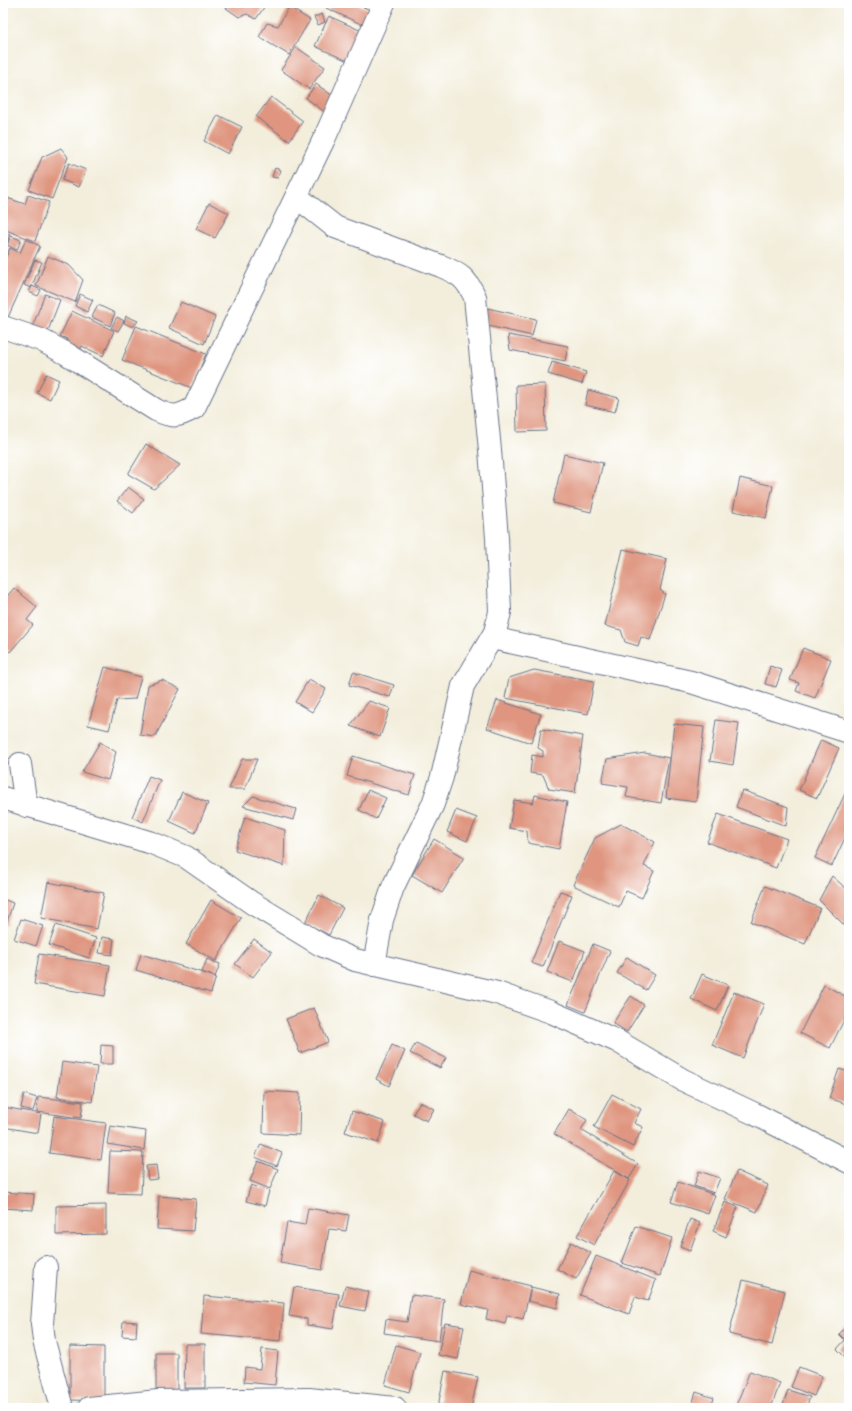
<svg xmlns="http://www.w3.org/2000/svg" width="852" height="1411" font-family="'Indie Flower',sans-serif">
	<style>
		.building { fill: #df957f }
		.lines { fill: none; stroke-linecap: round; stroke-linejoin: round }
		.minor-casing { stroke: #67728a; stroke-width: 24 }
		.minor { stroke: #fff; stroke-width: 22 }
	</style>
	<rect width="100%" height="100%" fill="#fff"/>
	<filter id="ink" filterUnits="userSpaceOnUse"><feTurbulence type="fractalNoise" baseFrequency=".025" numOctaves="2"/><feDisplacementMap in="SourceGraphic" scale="8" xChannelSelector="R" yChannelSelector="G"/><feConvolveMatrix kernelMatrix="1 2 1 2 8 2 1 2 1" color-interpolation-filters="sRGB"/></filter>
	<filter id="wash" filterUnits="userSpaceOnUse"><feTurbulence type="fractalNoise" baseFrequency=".012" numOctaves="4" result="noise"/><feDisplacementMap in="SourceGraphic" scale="16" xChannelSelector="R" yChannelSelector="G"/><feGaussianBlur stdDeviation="0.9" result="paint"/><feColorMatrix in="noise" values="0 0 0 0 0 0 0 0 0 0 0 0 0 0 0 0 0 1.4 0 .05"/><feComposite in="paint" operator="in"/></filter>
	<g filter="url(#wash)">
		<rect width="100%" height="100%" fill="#f3eedc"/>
		<g id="blocks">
			<path class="building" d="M229 3H267L256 19 247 14 239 17 226 8Z
				M328 3H355L370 10 363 25 326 8Z
				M289 7 310 20 289 55 259 37 267 23 278 26Z
				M322 14 325 22 318 25 314 17Z
				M329 16 366 33 352 63 315 46Z
				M296 47 325 67 309 89 281 70Z
				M316 84 336 98 326 113 306 98Z
				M271 97 303 121 289 141 256 117Z
				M218 115 242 127 228 154 204 141Z
				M61 148 68 157 52 199 29 190 42 157Z
				M69 163 86 170 79 187 62 180Z
				M275 168 281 170 278 178 272 177Z
				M28 195 49 202 35 241 3 229 4 197 25 204Z
				M209 203 229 213 215 238 196 229Z
				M3 232 10 234 3 254Z
				M11 236 21 240 17 250 7 245Z
				M26 239 40 246 5 324 3 323V264L10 248 20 253Z
				M48 256 69 265 83 280 75 302 36 286Z
				M35 260 42 262 31 288 24 285Z
				M32 286 41 290 38 296 29 292Z
				M45 294 60 300 48 331 33 325Z
				M80 294 93 300 87 312 75 306Z
				M181 302 215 317 204 344 169 328Z
				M98 305 115 313 110 326 92 317Z
				M483 307 536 319 532 336 488 326Z
				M72 311 114 331 103 356 82 346 79 352 64 345 67 339 60 336Z
				M126 316 138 321 133 327 124 323Z
				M117 317 124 321 118 331 111 328Z
				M136 326 206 354 192 388 122 360Z
				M508 335 568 346 565 361 510 350Z
				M552 362 586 372 582 384 548 374Z
				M46 374 59 380 50 399 37 393Z
				M545 384 546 431 517 432 516 385Z
				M588 390 619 398 615 412 585 405Z
				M146 444 180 465 154 489 128 474Z
				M564 454 603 463 591 512 553 503Z
				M740 478 773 486 766 518 733 511Z
				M128 487 144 499 133 513 117 501Z
				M623 549 667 559 660 590 665 594 650 640 641 637 638 646 625 642 621 630 605 626Z
				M14 588 37 607 27 620 33 625 10 652 3 646V601Z
				M803 648 831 659 815 698 796 691 799 683 790 680Z
				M770 666 782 670 776 687 765 684Z
				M105 667 141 677 135 699 117 700 109 730 88 725Z
				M534 670 594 681 588 714 505 698 509 678Z
				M353 672 394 685 390 697 349 685Z
				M309 679 326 689 312 712 295 702Z
				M162 680 180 689 155 737 140 735 148 685Z
				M497 700 541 714 531 743 487 728Z
				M369 701 390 708 380 737 350 726Z
				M716 720 739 723 733 765 710 761Z
				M674 724 704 727 696 802 666 798Z
				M541 729 583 736 575 793 549 789 543 775 530 773 532 755 543 757V751L538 748Z
				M821 740 839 748 817 798 799 790Z
				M100 742 116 752 108 780 82 772Z
				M645 753 669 758 661 803 626 797 628 787 602 783 607 759Z
				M353 756 415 775 409 795 347 776Z
				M242 759H257L245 789H229Z
				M149 776 160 780 143 822 132 817Z
				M849 785V829L832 866 815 858Z
				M368 790 386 798 376 819 359 810Z
				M742 790 788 807 786 826 736 807Z
				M182 792 208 803 195 833 169 821Z
				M535 795 567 802 559 849 528 843 527 831 509 828 514 800 533 803Z
				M253 796 296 809 293 820 243 806Z
				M456 810 477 818 467 841 447 832Z
				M718 814 787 839 776 868 707 842Z
				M245 817 285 830 284 866 235 850Z
				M621 824 655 842 644 866 654 871 642 898 626 891 619 907 573 885 595 838Z
				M434 839 464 857 442 893 412 875Z
				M832 876 849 891V930L819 900Z
				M48 882 104 893 97 929 41 918Z
				M765 886 820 908 805 944 751 922Z
				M560 891 572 895 543 967 531 963Z
				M319 895 343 908 329 935 305 923Z
				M3 899 13 903 6 925 3 924Z
				M211 900 241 918 216 961 186 944Z
				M21 919 43 926 36 946 14 939Z
				M56 925 96 938 89 958 49 945Z
				M102 937 114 939 112 955 99 953Z
				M254 939 272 952 253 977 235 964Z
				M559 941 585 951 573 982 547 972Z
				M593 944 610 951 585 1012 568 1005Z
				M39 954 110 965 105 996 34 984Z
				M141 954 216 977 211 993 136 970Z
				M627 957 655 975 646 990 617 973Z
				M207 959 220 964 215 977 202 972Z
				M702 974 728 985 717 1011 691 999Z
				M824 985 849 998V1010L830 1048 800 1033Z
				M734 992 764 1004 743 1058 712 1045Z
				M631 996 644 1005 627 1032 613 1023Z
				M314 1008 328 1042 300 1053 286 1019Z
				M416 1043 446 1058 440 1068 410 1053Z
				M101 1045 113 1046V1064H100Z
				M392 1045 405 1051 389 1086 376 1079Z
				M62 1062 97 1067 92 1102 57 1097Z
				M839 1069 849 1072V1105L829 1098Z
				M264 1091 300 1093 299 1135 263 1133Z
				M24 1094 37 1098 33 1111 21 1108Z
				M612 1094 641 1109 634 1123 643 1127 633 1147 594 1127Z
				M38 1097 83 1102 81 1118 37 1112Z
				M420 1102 434 1109 427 1121 413 1114Z
				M4 1107 41 1114 38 1133 3 1127Z
				M569 1109 587 1120 581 1130 638 1164 629 1179 554 1134Z
				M352 1111 385 1122 378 1143 345 1132Z
				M54 1116 106 1123 101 1160 49 1153Z
				M110 1126 146 1131 144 1150 107 1144Z
				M261 1144 282 1153 277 1166 255 1157Z
				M110 1151 143 1152 141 1194 108 1193Z
				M258 1161 278 1169 270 1189 250 1181Z
				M156 1165 158 1179 148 1180 146 1166Z
				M614 1171 630 1180 594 1245 577 1236Z
				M699 1171 720 1178 714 1193 694 1186Z
				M737 1171 768 1185 757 1212 725 1199Z
				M678 1182 715 1195 708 1214 671 1202Z
				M251 1185 269 1191 265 1206 246 1201Z
				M3 1192 34 1194 33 1210 3 1208Z
				M159 1196 196 1199 193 1231 157 1229Z
				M725 1202 738 1207 726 1237 713 1231Z
				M106 1205V1234L56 1235V1206Z
				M308 1208 349 1215 346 1231 329 1229 322 1270 280 1263 287 1222 305 1225Z
				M690 1219 700 1223 690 1251 680 1247Z
				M636 1226 672 1238 660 1276 622 1263Z
				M571 1242 591 1253 576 1279 557 1269Z
				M596 1256 656 1280 648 1301 635 1297 629 1314 580 1295Z
				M469 1270 531 1286 523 1319 507 1315 505 1324 486 1319 488 1310 461 1304Z
				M743 1280 785 1291 772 1345 729 1334Z
				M345 1286 369 1292 365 1311 340 1306Z
				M294 1287 339 1294 333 1329 307 1325V1319L289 1316Z
				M531 1287 560 1294 557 1308 528 1301Z
				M411 1295 444 1299 439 1341 384 1333 386 1319 407 1322Z
				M204 1296 284 1303 281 1341 201 1334Z
				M123 1321 137 1322 136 1337 122 1336Z
				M445 1323 464 1326 458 1359 438 1355Z
				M849 1324V1361L837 1349 845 1340 839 1334Z
				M185 1344H205V1388H184Z
				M396 1345 420 1352 409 1392 385 1385Z
				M70 1346 104 1347V1401L70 1400Z
				M262 1349 278 1351 275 1385 244 1382 245 1367 260 1369Z
				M156 1353H177V1395H156Z
				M799 1367 822 1376 814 1396 791 1387Z
				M445 1371 478 1377 471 1408H448L438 1406Z
				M750 1371 780 1383 771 1408H735Z
				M788 1390 810 1397 806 1408H782Z
				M696 1392 714 1398 711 1408H701L692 1405Z"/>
		</g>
	</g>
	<g filter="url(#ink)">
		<use href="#blocks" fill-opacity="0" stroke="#67728a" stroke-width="1"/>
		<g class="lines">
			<defs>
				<path id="minor" d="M297 197 335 227 441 266C460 274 466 278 475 297L490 450 497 538 500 612 495 632 463 686 442 777 433 804 393 887 382 920 374 965
					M3 327 41 340 67 354 156 410C173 418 178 417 194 408L325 137 384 3
					M492 638 691 682 849 732
					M20 764 26 806
					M3 798 152 843 186 857 252 903 321 945 355 960 497 993 551 1012 617 1041 683 1080 755 1114 849 1162
					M46 1267 42 1324 44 1341 62 1408
					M89 1408 158 1401 309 1399 395 1408"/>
			</defs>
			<use href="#minor" class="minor-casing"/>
			<use href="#minor" class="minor"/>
		</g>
	</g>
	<rect width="852" height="1411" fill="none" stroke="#fff" stroke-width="16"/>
</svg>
